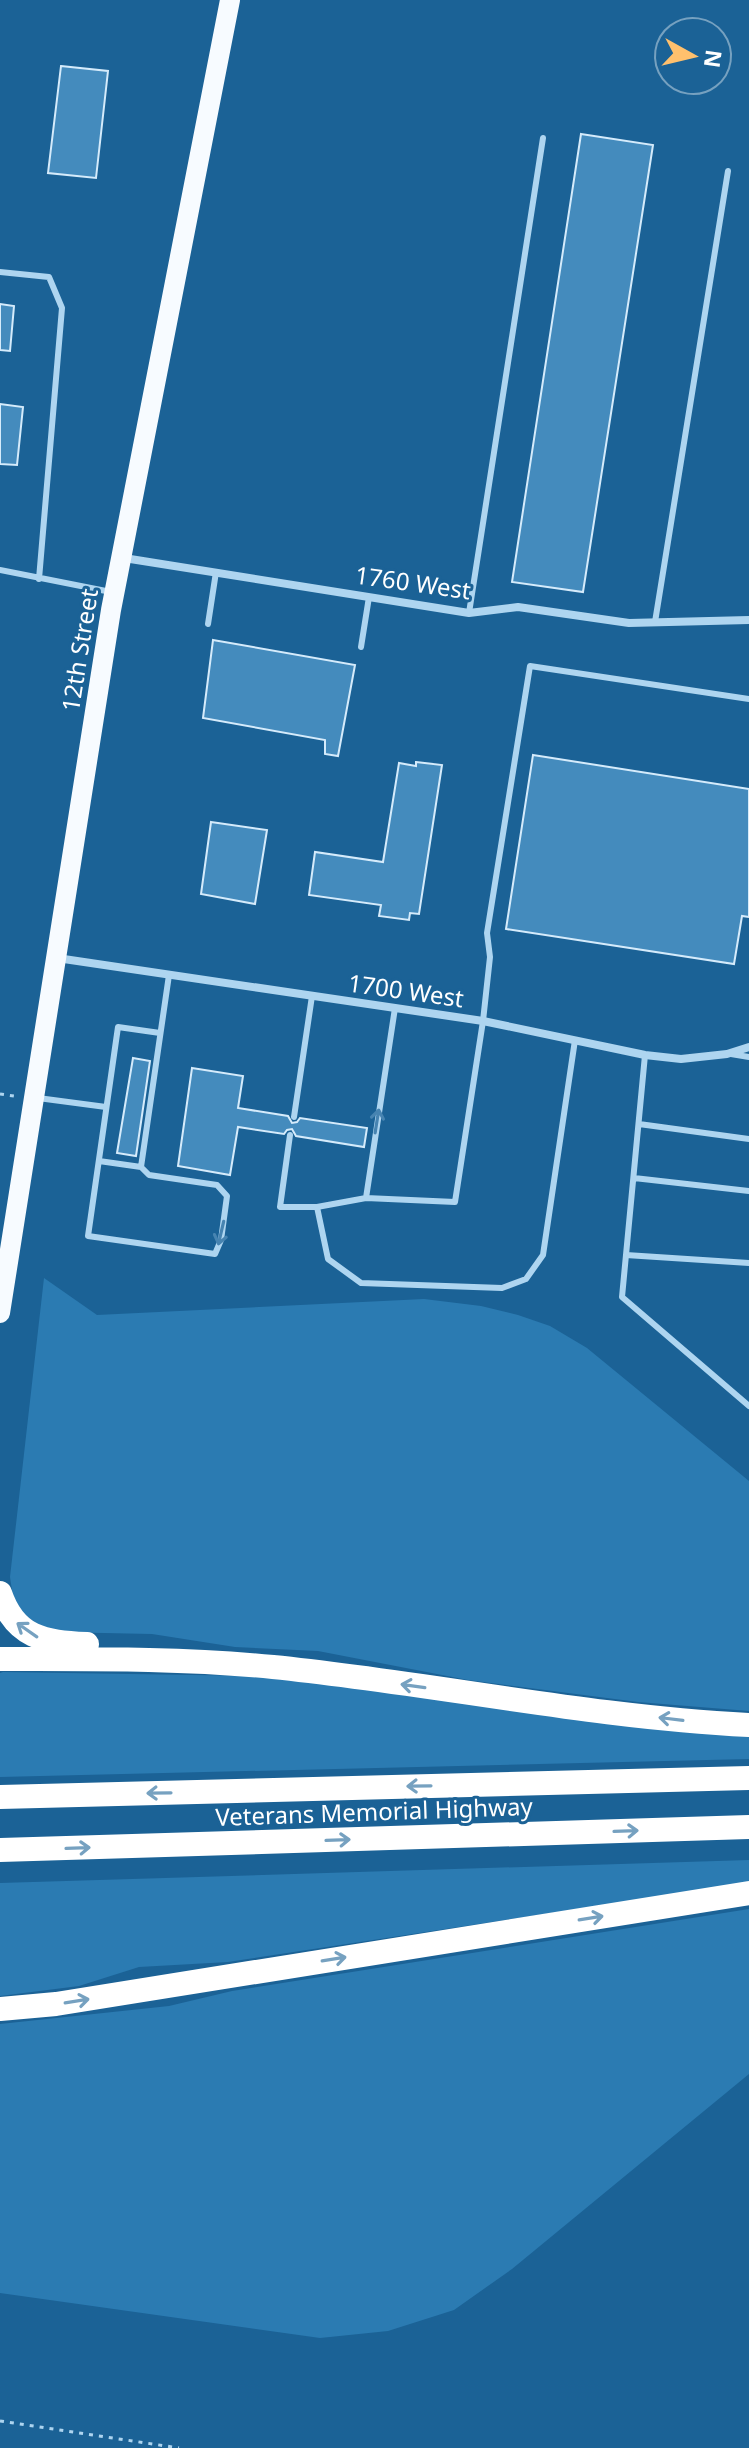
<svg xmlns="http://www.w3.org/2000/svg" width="749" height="2448" font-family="'Noto Sans',sans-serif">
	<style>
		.green { fill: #2b7bb2 }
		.building { fill: #448bbd; stroke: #d5ebfb; stroke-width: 2 }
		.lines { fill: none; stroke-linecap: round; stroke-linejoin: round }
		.path { stroke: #aed5f0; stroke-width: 3; stroke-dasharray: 4 6; stroke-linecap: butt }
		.service { stroke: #aed5f0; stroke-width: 6 }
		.minor { stroke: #aed5f0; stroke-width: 8 }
		.primary { stroke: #f7fbff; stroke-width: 20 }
		.motorway { stroke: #fff; stroke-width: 24 }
		.oneway { stroke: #4784b1 }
		.oneway2 { stroke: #76a1c0 }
		.labels { text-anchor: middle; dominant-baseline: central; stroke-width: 6; stroke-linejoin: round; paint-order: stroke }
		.street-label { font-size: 24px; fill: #fff; stroke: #1b6296 }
	</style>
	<rect width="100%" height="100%" fill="#1b6296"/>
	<path class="green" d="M44 1278 97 1315 424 1299 481 1306 518 1315 550 1326 587 1348 749 1481V1711L638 1702 468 1680 318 1651 235 1647 152 1634 56 1632 39 1625 22 1613 13 1597 10 1577Z
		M3 1672 257 1676 749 1735V1759L0 1777V1673Z
		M749 1860V1883L228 1962 139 1967 79 1986 0 1996V1883Z
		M749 1909V2074L512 2269 454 2310 388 2331 320 2338 0 2293V2024L169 2006 232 1991Z"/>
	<path class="building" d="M61 66 108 71 96 178 48 173Z
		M581 134 653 145 583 592 512 582Z
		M0 304 14 306 10 351 0 350Z
		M0 404 23 407 17 465 0 464Z
		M213 640 355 665 338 756 325 754V740L203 718Z
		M533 755 749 789V917L742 916 734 964 506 929Z
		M416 762 442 765 419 914 410 913 409 920 379 916 381 905 309 895 315 852 383 862 399 763 416 766Z
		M211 822 267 830 255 904 201 894Z
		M133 1058 150 1061 136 1156 117 1153Z
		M192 1068 243 1076 238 1108 288 1116 292 1123 297 1122 300 1118 367 1128 364 1147 296 1136 292 1129 287 1130 284 1134 238 1127 230 1175 178 1166Z"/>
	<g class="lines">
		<path class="path" d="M0 1094 14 1096
			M0 2421 179 2448"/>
		<path class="service" d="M0 272 49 277 62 308 39 579
			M0 570 111 592
			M469 613 543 138
			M655 622 728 171
			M208 624 216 572
			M361 647 369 597
			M731 1054 749 1057
			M645 1055 622 1297 749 1406
			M38 1098 106 1107
			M294 1117 312 996
			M639 1124 749 1139
			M290 1135 280 1207H317L366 1198 455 1202 483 1021 490 957 487 933 530 666 749 699
			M99 1161 141 1167 169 975
			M141 1167 149 1175 217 1185 227 1196 221 1240 215 1254 88 1236 118 1027 160 1033
			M634 1178 749 1191
			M366 1198 395 1008
			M317 1207 328 1259 361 1283 502 1288 526 1279 543 1255 575 1040
			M626 1255 749 1263"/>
		<path class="minor" d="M124 558 469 613 518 607 629 623 749 620
			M57 958 483 1021 645 1055 681 1059 727 1054 749 1047"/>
		<path class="primary" d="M0 1313 111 610 230 0"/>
		<path class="motorway" d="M0 1593C15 1638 44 1642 87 1644
			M0 1659C91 1659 182 1658 273 1667 432 1683 589 1717 749 1725
			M0 1797 749 1778
			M0 1850 749 1827
			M0 2009 56 2004 749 1893"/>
	</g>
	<defs><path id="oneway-shaft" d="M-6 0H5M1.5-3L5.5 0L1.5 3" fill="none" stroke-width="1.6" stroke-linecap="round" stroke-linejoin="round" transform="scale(2)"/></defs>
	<g class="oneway">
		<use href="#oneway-shaft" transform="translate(377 1121) rotate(-81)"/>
		<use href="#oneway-shaft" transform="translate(221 1233) rotate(103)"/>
	</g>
	<g class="oneway2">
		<use href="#oneway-shaft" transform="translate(27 1630) rotate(-145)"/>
		<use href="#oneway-shaft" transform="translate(413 1686) rotate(-172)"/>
		<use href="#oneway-shaft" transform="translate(671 1719) rotate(-173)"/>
		<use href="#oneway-shaft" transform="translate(419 1786) rotate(179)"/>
		<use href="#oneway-shaft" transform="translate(159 1793) rotate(179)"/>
		<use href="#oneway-shaft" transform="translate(626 1831) rotate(-2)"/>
		<use href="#oneway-shaft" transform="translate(338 1840) rotate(-2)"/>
		<use href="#oneway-shaft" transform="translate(78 1848) rotate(-2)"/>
		<use href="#oneway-shaft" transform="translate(591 1918) rotate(-9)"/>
		<use href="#oneway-shaft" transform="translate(334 1959) rotate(-9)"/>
		<use href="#oneway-shaft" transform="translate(77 2001) rotate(-9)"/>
	</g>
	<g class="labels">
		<g class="street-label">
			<text transform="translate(413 582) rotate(8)">1760 West</text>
			<text transform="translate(79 650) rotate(-81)">12th Street</text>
			<text transform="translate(406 990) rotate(8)">1700 West</text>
			<text transform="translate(374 1811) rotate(-2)">Veterans Memorial Highway</text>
		</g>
	</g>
	<g transform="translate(693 56) rotate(98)"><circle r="38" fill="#1b6296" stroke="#76a1c0" stroke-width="2"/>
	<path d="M0-6L14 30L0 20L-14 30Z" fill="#ffc06d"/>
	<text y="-12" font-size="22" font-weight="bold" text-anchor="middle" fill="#ffffff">N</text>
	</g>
</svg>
